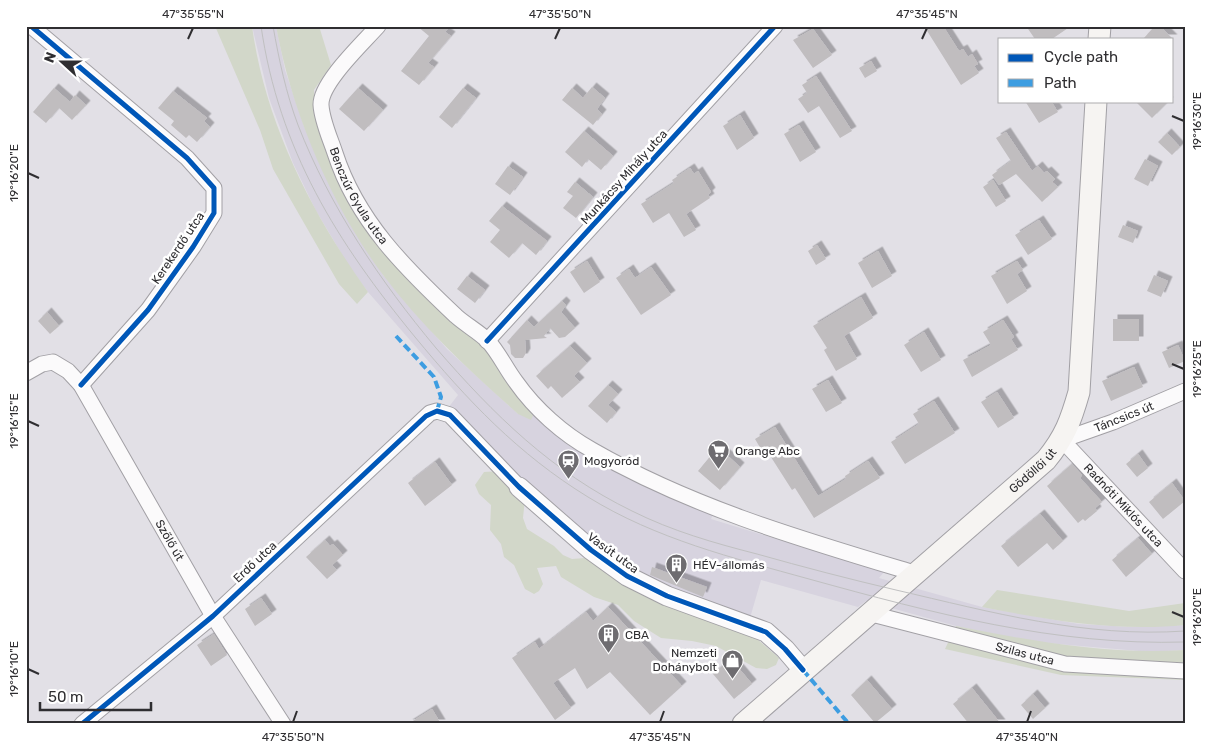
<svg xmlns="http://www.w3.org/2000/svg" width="1211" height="750" font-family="Rubik,sans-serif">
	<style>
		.built { fill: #d7d3df }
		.green { fill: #d2d7c9 }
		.building { fill: #c0bdbf; filter: url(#shadow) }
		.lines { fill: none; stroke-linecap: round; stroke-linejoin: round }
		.minor-casing { stroke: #a2a0a5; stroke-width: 17 }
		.tertiary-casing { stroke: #a2a0a5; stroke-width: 21 }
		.secondary-casing { stroke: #a2a0a5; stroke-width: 23 }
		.minor { stroke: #fbfafb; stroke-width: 15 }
		.tertiary { stroke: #fbfafb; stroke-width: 19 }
		.secondary { stroke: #f6f4f2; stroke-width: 21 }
		.tram { stroke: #c0c0c1; stroke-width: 1 }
		.quiet { stroke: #3d9de1; stroke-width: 4; stroke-dasharray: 8 4; stroke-linecap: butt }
		.cycleway-casing { stroke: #fff; stroke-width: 8 }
		.cycleway { stroke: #0057b8; stroke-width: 5 }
		.ticks { fill: none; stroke: #2f2e31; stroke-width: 2 }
		.labels { text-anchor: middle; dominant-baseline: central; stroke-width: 5; stroke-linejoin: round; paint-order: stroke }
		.street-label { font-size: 12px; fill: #2f2e31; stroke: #fff }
		.poi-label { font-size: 12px; fill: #2f2e31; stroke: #fff; text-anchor: start }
		.neatline { fill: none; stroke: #2f2e31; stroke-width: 2 }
		.ticks-label { font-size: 12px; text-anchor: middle; fill: #2f2e31 }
	</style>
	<defs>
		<filter id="shadow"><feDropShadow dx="4.5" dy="-4.5" stdDeviation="0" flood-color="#0004"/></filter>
	</defs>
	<rect width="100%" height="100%" fill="#e2e0e6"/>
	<path class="built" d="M252 26H276L285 70 305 129 349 220 383 275 447 349 518 414 534 413 714 512 711 519 884 572 879 578 982 607 1079 624 1131 627 1185 625V650L1151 652 1034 642 956 626 866 601 858 607 761 580 750 618 632 576 537 497 448 408 458 395 368 292 350 268 315 209 293 163 269 98Z"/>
	<path class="green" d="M215 26H252C265 123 312 214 368 292L357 304 339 284 273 169 260 130Z
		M276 26H319L331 65 314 90 316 110 351 201 486 351 534 413 531 420 518 414C470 371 422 327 383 275 331 205 292 113 276 26Z
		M500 471 525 499 523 518 527 529 554 546 563 555 572 559 585 558 599 564 755 637 779 658 776 665 767 669 756 668 716 646 692 641 661 638 634 621 618 605 594 597 561 577 556 566 537 568 543 584 539 591 534 594 525 589 514 565 504 557 501 544 490 530 491 505 479 494 475 485 484 472Z
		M997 590 1129 611 1185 603V625C1116 632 1049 620 982 607Z
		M956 626C1032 641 1107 655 1185 650V680L1061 675 945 649Z"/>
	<path class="building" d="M417 26H450L445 32 451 36 428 63 434 67 419 85 401 71 429 36Z
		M924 26H943L959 51 963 49 968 57 972 54 978 64 974 66 979 73 961 85Z
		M1026 26H1071L1052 39H1035Z
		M1155 26H1160L1173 39H1143Z
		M813 29 832 55 813 68 793 40Z
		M871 61 877 71 865 78 859 68Z
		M816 76 852 131 840 138 819 106 808 113 798 99 807 93 802 85Z
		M592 87 605 98 597 109 602 114 593 125 562 100 572 88 583 98Z
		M54 88 70 102 75 95 86 105 72 120 59 108 46 123 33 112Z
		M358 88 383 110 364 131 339 109Z
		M463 88 476 98 452 128 439 117Z
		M173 91 207 118 204 121 210 127 197 142 189 135 186 138 171 125 174 121 158 108Z
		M1025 101H1051L1058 112 1039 123Z
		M1135 101H1169L1152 118Z
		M740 115 754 138 737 150 723 126Z
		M799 125 816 152 800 162 784 134Z
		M584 131 613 156 601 170 588 159 582 167 565 152Z
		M1006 132 1032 171 1038 166 1044 173 1047 171 1055 179 1052 182 1058 187 1042 202 1016 174 999 185 992 175 1011 161 996 138Z
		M1167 133 1180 147 1172 155 1158 142Z
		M1145 159 1158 166 1148 186 1134 179Z
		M508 166 523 177 510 195 495 184Z
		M690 168 694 174 698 171 711 192 708 195 710 198 686 214 696 230 684 237 669 213 653 223 641 204 674 183 672 180Z
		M993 180 1006 201 996 207 983 187Z
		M575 182 593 197 576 218 563 208 573 196 567 192Z
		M502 206 547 241 536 255 522 243 509 258 490 242 500 230 489 221Z
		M1039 220 1052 239 1028 255 1015 235Z
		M1123 225 1138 231 1133 243 1118 237Z
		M817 245 826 259 816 265 808 251Z
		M878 251 892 276 872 288 858 263Z
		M587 261 600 282 584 293 570 272Z
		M1017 261 1023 270 1017 274 1027 291 1007 304 991 276Z
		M651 267 671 295 641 315 616 278 629 269 635 278Z
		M1154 275 1168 281 1161 297 1147 291Z
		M467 276 485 290 475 303 457 289Z
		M861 297 873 318 844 336 857 359 836 371 824 350 827 348 813 326Z
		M562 301 566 305 561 312 575 328 565 337 559 338 550 328 544 336 547 338 525 340 526 353 523 358H515L511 354 510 345 507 342 527 320 534 327Z
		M47 312 59 326 50 334 38 321Z
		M1113 319H1139V341H1113Z
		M1003 320 1014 337 1011 339 1018 350 972 377 963 360 991 345 983 332Z
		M924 332 941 360 921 372 904 345Z
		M1178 345 1185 361 1169 368 1162 352Z
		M570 346 587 363 574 376 580 382 562 398 551 386 548 389 536 376Z
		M1134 367 1143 387 1111 401 1102 381Z
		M828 380 842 403 826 412 812 389Z
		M608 385 618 394 608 405 616 412 607 423 588 406Z
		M997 392 1014 418 998 428 981 402Z
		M934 401 955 433 905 464 891 442 919 424 913 414Z
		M775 427 818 496 846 479 845 476 868 461 880 478 814 518 795 488 792 490 769 454 765 456 755 439Z
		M718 447 740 467 720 490 698 471Z
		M1138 454 1148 468 1137 477 1126 464Z
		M435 462 452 485 425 506 408 483Z
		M1072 464 1082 475 1080 478 1102 502 1095 508 1097 511 1085 521 1083 519 1078 523 1047 486Z
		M1172 483 1185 501 1163 519 1149 502Z
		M1040 514 1063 541 1053 550 1047 543 1018 567 1001 546Z
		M1138 538 1152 554 1126 577 1112 560Z
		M325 540 330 546 333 544 343 555 332 565 337 570 327 579 306 557Z
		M652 567 707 587 703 597 650 575Z
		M261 598 272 614 255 626 245 609Z
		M608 607 682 686 650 715 610 672 587 689 575 668 553 683 571 708 555 720 512 658 535 642 539 649 586 612 593 621Z
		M214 634 227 655 211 666 197 645Z
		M731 659 752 684 734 699 713 674Z
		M867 680 892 709 875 723 851 695Z
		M972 688 1001 724H969L953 704Z
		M1033 694 1045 708 1033 719 1021 705Z
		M432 709 441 724H408Z"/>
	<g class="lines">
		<defs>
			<g id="minor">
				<path d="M31 26 187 158 214 188V213L193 247 148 310 81 385"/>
				<path id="s1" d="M378 26C363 43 320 83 321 105 322 121 330 138 335 153 357 221 405 268 456 316 466 325 479 332 488 341 499 353 506 369 516 382 535 409 563 434 592 450 693 508 804 540 914 573"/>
				<path d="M487 341 775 26"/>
				<path id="s2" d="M26 373 42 364 53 362 68 371 81 385 213 616 283 724"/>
				<path id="s3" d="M1185 391 1113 422 1062 440 1185 571"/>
				<path id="s4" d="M868 613 1065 664 1185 671"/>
				<path d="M82 724 213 616 430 413 437 411 450 415 519 487"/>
			</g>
			<path id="tertiary" d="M519 487 591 550 627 576 667 596 766 632 785 649 803 670"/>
			<g id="secondary">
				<path d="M1099 39 1100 26"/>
				<path id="s5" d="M743 724 1046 460C1065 437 1071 420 1079 392L1096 101"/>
			</g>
		</defs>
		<use href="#minor" class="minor-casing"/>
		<use href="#tertiary" class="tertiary-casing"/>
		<use href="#secondary" class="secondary-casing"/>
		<use href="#minor" class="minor"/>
		<use href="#tertiary" class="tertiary"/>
		<use href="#secondary" class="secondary"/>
		<path class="tram" d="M261 26C279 150 337 242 415 337 467 400 518 454 588 497 656 539 733 558 809 579 932 613 1056 646 1185 642
			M273 26C279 60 286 93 298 125 330 207 380 281 436 348 494 415 552 472 632 511 672 531 714 543 757 554 803 567 849 579 896 590 991 612 1085 638 1185 631"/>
		<path class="quiet" d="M396 336 434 377 441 397 437 411
			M803 670 849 724"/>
		<defs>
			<path id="cycleway" d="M31 26 187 158 214 188V213L193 247 148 310 81 385
				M487 341 775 26
				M82 724 213 616 426 416 437 411 450 415 519 487 591 550 627 576 667 596 766 632 785 649 803 670"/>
		</defs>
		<use href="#cycleway" class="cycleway-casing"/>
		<use href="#cycleway" class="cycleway"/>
	</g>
	<path class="ticks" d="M188 39 193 28M555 39 560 28M922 39 927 28M1172 116 1184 121M28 173 39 178M1172 364 1184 369M28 421 39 426M1172 612 1184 617M28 669 39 674M293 722 297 711M660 722 664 711M1027 722 1031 711"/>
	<defs>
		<symbol id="supermarket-pin" viewBox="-11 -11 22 30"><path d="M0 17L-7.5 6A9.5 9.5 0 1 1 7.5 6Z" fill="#6e6c70" stroke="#fff"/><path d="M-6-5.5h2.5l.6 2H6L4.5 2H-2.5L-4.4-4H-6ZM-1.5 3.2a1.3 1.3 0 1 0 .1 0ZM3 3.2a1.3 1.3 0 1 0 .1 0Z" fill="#fff"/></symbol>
		<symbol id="station-pin" viewBox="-11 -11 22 30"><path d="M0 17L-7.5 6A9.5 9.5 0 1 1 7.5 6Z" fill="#6e6c70" stroke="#fff"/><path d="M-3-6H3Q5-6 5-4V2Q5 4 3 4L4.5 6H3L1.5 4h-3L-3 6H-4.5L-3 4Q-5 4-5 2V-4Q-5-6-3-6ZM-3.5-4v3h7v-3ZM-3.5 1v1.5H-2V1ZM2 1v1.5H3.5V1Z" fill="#fff"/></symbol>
		<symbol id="building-pin" viewBox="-11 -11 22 30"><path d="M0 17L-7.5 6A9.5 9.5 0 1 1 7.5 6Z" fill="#6e6c70" stroke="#fff"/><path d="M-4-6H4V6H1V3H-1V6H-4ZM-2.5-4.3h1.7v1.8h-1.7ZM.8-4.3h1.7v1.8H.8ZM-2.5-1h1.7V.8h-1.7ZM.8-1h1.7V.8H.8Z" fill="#fff"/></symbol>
		<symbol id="shop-pin" viewBox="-11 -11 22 30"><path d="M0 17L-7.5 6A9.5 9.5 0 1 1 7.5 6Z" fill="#6e6c70" stroke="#fff"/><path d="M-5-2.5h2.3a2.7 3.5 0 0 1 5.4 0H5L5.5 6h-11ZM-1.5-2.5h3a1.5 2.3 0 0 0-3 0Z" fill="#fff"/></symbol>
	</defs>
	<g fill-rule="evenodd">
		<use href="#supermarket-pin" x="706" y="438" width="25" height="34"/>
		<use href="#station-pin" x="556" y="448" width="25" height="34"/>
		<use href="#building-pin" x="664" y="552" width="25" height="34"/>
		<use href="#building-pin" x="596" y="622" width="25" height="34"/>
		<use href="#shop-pin" x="720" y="648" width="25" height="34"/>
	</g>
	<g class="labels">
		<g class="street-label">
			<text transform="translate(624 177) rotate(-48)">Munkácsy Mihály utca</text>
			<text stroke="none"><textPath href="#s1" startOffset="198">Benczúr Gyula utca</textPath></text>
			<text transform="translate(178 248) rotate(-56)">Kerekerdő utca</text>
			<text transform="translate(1124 417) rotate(-22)">Táncsics út</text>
			<text stroke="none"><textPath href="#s5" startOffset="385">Gödöllői út</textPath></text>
			<text stroke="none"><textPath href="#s3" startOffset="222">Radnóti Miklós utca</textPath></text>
			<text stroke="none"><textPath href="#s2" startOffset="245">Szőlő út</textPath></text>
			<text transform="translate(613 553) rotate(36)">Vasút utca</text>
			<text transform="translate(255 562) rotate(-43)">Erdő utca</text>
			<text stroke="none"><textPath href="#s4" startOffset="162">Szilas utca</textPath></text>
		</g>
		<g class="poi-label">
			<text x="735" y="451">Orange Abc</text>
			<text x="584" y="461">Mogyoród</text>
			<text x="693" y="565">HÉV-állomás</text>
			<text x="625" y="635">CBA</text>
			<text x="717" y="653" text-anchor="end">Nemzeti<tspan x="717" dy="14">Dohánybolt</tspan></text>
		</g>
	</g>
	<rect width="1211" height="750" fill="none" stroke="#ffffff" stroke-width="55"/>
	<rect x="998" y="38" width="175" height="65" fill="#ffffff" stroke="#acabad"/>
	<rect x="1008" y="54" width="25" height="8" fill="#0057b8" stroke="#acabad"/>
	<text x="1044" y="62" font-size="15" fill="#2f2e31">Cycle path</text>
	<rect x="1008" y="79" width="25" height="8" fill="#3d9de1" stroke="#acabad"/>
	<text x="1044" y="88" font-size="15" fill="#2f2e31">Path</text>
	<g transform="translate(62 62) rotate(291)" stroke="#ffffff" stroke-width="4" paint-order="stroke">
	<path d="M0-4L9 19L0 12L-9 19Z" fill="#2f2e31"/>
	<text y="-8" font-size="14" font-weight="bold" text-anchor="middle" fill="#2f2e31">N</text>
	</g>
	<path d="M40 702v8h111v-8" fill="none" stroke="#2f2e31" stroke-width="2.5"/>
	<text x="48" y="702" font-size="15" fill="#2f2e31" stroke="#ffffff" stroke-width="4" paint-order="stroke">50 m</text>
	<rect x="28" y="28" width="1156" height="694" class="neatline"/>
	<g class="ticks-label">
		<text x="193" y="18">47°35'55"N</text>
		<text x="560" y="18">47°35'50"N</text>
		<text x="927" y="18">47°35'45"N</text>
		<text transform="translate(1197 121) rotate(-90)" y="4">19°16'30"E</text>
		<text transform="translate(14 173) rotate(-90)" y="4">19°16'20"E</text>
		<text transform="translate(1197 369) rotate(-90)" y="4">19°16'25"E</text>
		<text transform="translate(14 421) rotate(-90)" y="4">19°16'15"E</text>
		<text transform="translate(1197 617) rotate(-90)" y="4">19°16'20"E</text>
		<text transform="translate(14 669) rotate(-90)" y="4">19°16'10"E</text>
		<text x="293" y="741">47°35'50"N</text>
		<text x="660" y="741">47°35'45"N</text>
		<text x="1027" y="741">47°35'40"N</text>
	</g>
</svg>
